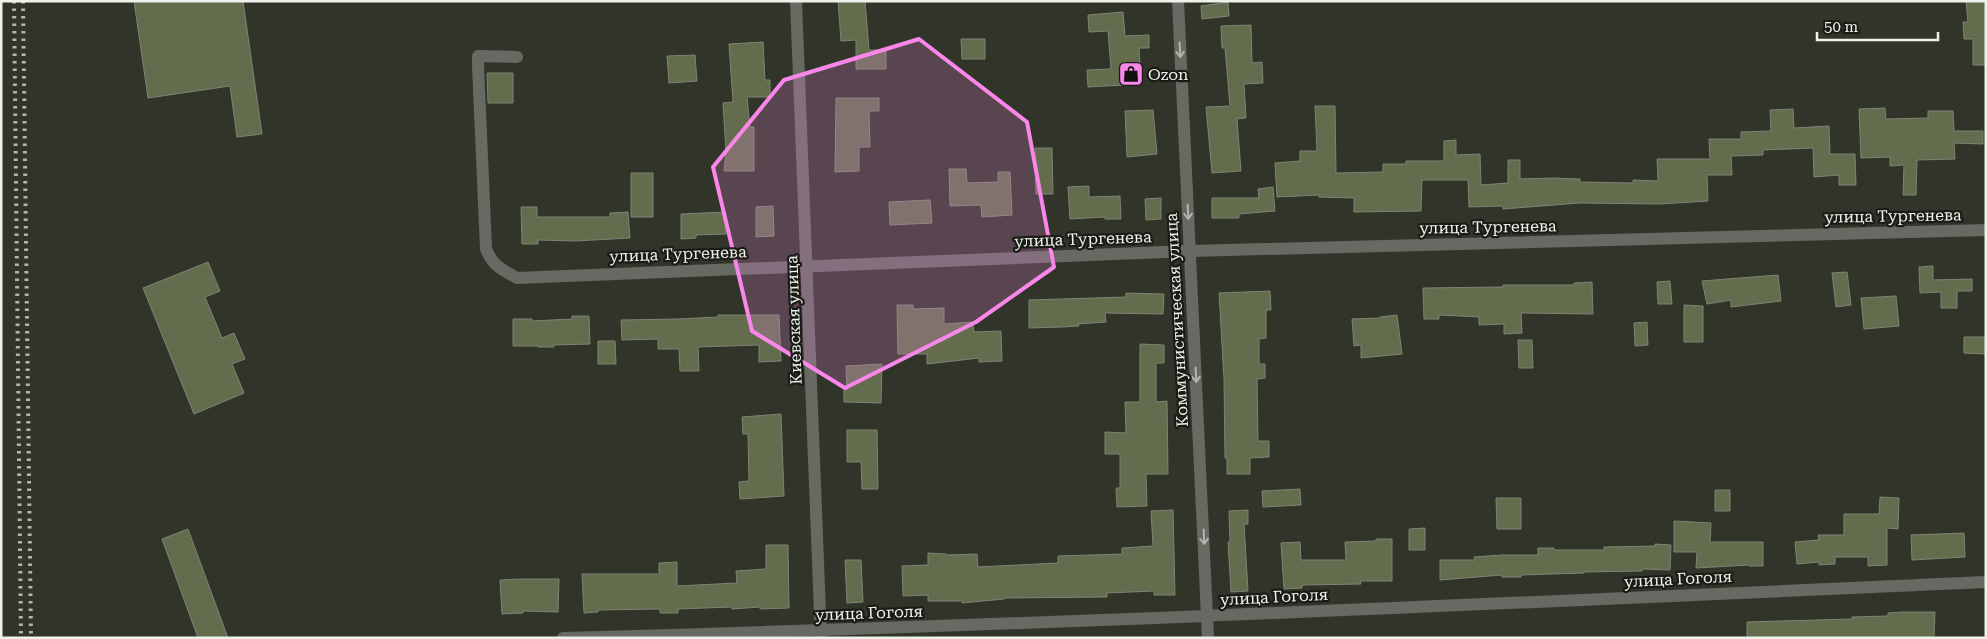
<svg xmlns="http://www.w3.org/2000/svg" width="1987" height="639" font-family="'Roboto Serif',serif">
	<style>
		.building { fill: #636d4e; stroke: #7f8376 }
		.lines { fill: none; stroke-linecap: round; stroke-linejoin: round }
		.minor { stroke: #676963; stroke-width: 12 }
		.tertiary { stroke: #676963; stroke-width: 12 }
		.rail { stroke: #b1b5ab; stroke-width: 4; stroke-dasharray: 2.5 5; stroke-linecap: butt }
		.oneway { stroke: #b2b4ad }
		.marked { fill: #f987e9; fill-opacity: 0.2; stroke: #f987e9; stroke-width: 4; stroke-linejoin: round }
		.labels { text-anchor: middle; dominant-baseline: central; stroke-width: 4.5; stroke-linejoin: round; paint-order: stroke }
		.poi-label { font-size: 16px; fill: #eff2ea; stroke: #1a1b16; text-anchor: start }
		.street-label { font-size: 16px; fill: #eff2ea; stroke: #1a1b16 }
	</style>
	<rect width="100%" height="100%" fill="#313529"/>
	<path class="building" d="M134 1H243L262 134 237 137 230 86 148 98Z
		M838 1H865L869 50H886V69H856V40L841 41Z
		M1966 1H1986V65H1973V39H1964L1963 22H1968Z
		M1228 2 1229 16 1202 19 1201 6Z
		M1123 12 1125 36 1149 35V48H1139L1141 84 1088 87 1087 70 1111 69 1108 31 1089 32 1088 15Z
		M1251 25 1252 63 1262 62 1263 83 1244 84 1246 118 1237 119 1241 171 1212 173 1206 107 1230 106 1225 48H1222L1221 26Z
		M961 39H985V59H962Z
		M763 42 765 80H770V97H747L750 127H754V171H724L726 153 723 103 733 102 729 44Z
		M695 55 697 81 669 83 667 56Z
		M487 73H513V103H488Z
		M836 98H879V111H869L870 147H859V171L835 172Z
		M1315 106H1335L1336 173 1383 172V164H1406V161H1444V141L1456 140V155L1480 154 1481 185 1508 183V160H1520V179L1553 178 1580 179V182L1633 183V180L1658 181 1657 159H1710L1709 139H1741V132L1771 131 1770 110 1793 109 1794 128 1829 126 1830 154H1855L1856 185H1839V175L1814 177 1813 148 1763 150V155L1731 156 1732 175H1707L1708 201 1659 204 1580 203 1503 209V206L1469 207 1468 180H1422L1421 211 1354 212V198L1319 197V195L1277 197 1275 163 1300 161V151H1317Z
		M1885 108 1886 119 1928 118V111H1953L1954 131H1983V144L1954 143 1955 159 1917 160 1916 195H1903L1904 165 1890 166V157L1861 158 1859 109Z
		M1153 110 1157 154 1127 157 1125 111Z
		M1035 148H1052L1053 194H1036Z
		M949 169H966L967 183 998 182V172H1010L1012 215 982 217 981 205 950 206Z
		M631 173H653V217H631Z
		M1089 186V197L1120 196 1121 219H1105V217L1070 219 1068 187Z
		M1273 187 1275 211 1239 214V218H1212V198H1259L1258 189Z
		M1161 198V219L1146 220 1145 199Z
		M930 200 932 223 890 225 889 202Z
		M773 206 774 236 756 237V207Z
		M521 207H537V217H610V213L628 212 630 238 575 241 538 240V244H522Z
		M725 212 726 234 696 235V238L681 239V214Z
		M208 262 220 291 205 297 222 338 234 333 245 359 232 364 244 393 194 414 143 288Z
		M1933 266V280L1972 279V291H1957V308H1941V292L1920 293 1919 267Z
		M1847 272 1851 305 1836 307 1832 273Z
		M1778 275 1781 301 1731 307V300L1707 304 1702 281Z
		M1670 281 1672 304H1658L1657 282Z
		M1592 282 1593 314 1521 313 1522 333 1504 334V324L1479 325V317L1439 315V319H1424L1423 288 1503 287V285H1574V283Z
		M1270 291 1271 310H1266V338L1259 339V364H1265V378L1257 379 1258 441H1269V457L1250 458V474H1227V458H1225L1224 379 1219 293Z
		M1126 293 1164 294 1163 314 1105 313 1106 322 1078 324 1079 326 1062 327 1029 328V300L1126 297Z
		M1896 296 1899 326 1864 329 1861 298Z
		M897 305H913V309L944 308V324L973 322 974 332 1001 331 1002 361 979 362V358L927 364V354H898Z
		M1684 305 1703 306V342H1684Z
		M718 315H779L781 361 759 362V345L698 347 699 371H680L679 349H658V339L622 340 621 320 678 319 718 317Z
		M1397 315 1402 354 1361 358V345L1354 346 1352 319 1380 318V317Z
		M572 316H589L590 344 553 345 554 347H538V346H513V319H532V321L572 319Z
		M1647 322 1648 345 1635 346 1634 323Z
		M1964 337H1986V354L1964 353Z
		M1518 340H1532L1533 368H1519Z
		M598 341H615L616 364H598Z
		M1140 344 1164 345V363H1156V402L1167 401 1168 474H1146L1147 506 1117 507 1116 488H1120V454H1105V432L1126 433 1125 402H1140Z
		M882 364 881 403 844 402V390H847L846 366Z
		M781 414 784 496 740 499 739 482 749 481 748 434H743L742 417Z
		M847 430H877L878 489H862L861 462H847Z
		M1300 489 1301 505 1263 507 1262 491Z
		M1715 490H1730V511H1715Z
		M1880 497 1899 498 1898 529 1887 528V565L1868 566V557H1835V564L1819 565V562L1797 564 1795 542 1819 540 1818 535H1844V514H1879Z
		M1496 498H1521V529H1497Z
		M1173 510 1175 595H1154V591L1107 593V597L1004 598V599L962 603V601H928V595L903 596 902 566 928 565V553L946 554V555L977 554 978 567 1058 563V556L1122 554V548L1153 546 1151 511Z
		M1248 510V524H1244L1248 591 1231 592 1228 542H1230L1229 511Z
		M1674 521 1711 523 1710 542H1763V566H1749V565L1696 568 1697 552H1674Z
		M1425 528V550H1409V529Z
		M188 529 228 638H198L162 539Z
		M1964 533 1965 557 1912 560 1911 535Z
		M1376 539H1392V581H1360L1361 584 1302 585V588L1284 589 1281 543 1300 542 1301 560H1346L1345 542 1376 541Z
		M1655 544 1671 545 1670 570 1642 569V571L1584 572V573L1521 575V577H1502V575L1440 580V560H1475L1474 557 1502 555H1538V548H1554V550H1604V547L1655 546Z
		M766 545H788L789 608 760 609V607L732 609 731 607 678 609V613H660V609L598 610V612L584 613 582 574H659V563L677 562V586L737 583 736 571 766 569Z
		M845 560H861L863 602 847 603Z
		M521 579H559L558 612 523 611V613L502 614 500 580Z
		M1902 612H1935L1934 638H1747V622L1852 619V617L1888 616V613Z"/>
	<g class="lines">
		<path class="minor" d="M796 1 821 638
			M517 57 478 56V66L486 249C493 266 501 269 517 278L1190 251 1986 230
			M563 638C1038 625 1512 603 1986 582"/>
		<path class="tertiary" d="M1178 1 1208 638"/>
		<path class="rail" d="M14 1 21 638
			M23 1 31 638"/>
	</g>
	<defs><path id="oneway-shaft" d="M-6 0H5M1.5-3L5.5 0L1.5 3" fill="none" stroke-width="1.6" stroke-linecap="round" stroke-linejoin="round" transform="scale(1.25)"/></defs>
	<g class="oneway">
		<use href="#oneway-shaft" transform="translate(1180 50) rotate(87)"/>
		<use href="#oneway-shaft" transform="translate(1188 212) rotate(87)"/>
		<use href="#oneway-shaft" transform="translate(1196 375) rotate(87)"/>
		<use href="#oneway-shaft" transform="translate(1204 537) rotate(87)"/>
	</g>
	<path class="marked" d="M919 39 1027 122 1054 267 976 322 845 388 752 331 713 167 784 80Z"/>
	<defs>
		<symbol id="shop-square" viewBox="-11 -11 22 22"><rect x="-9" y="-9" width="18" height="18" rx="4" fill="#f987e9" stroke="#1a1b16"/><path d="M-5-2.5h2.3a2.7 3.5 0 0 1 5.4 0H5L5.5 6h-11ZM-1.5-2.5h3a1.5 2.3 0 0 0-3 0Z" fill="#111"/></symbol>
	</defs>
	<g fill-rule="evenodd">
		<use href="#shop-square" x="1117" y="60" width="28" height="28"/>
	</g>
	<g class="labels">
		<g class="poi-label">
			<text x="1148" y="74">Ozon</text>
		</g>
		<g class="street-label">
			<text transform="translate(1893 216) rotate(-1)">улица Тургенева</text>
			<text transform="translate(1488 227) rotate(-1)">улица Тургенева</text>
			<text transform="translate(1083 239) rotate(-2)">улица Тургенева</text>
			<text transform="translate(678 254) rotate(-2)">улица Тургенева</text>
			<text transform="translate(794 320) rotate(-92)">Киевская улица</text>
			<text transform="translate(1177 320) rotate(-93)">Коммунистическая улица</text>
			<text transform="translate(1678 579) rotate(-3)">улица Гоголя</text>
			<text transform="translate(1274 597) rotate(-3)">улица Гоголя</text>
			<text transform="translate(869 613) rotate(-2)">улица Гоголя</text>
		</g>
	</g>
	<rect width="1987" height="639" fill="none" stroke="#eff2ea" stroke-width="5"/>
	<path d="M1817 32v8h121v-8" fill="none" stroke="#eff2ea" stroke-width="2.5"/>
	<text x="1824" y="32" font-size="15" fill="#eff2ea" stroke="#1a1b16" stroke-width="4" paint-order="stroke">50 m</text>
</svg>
